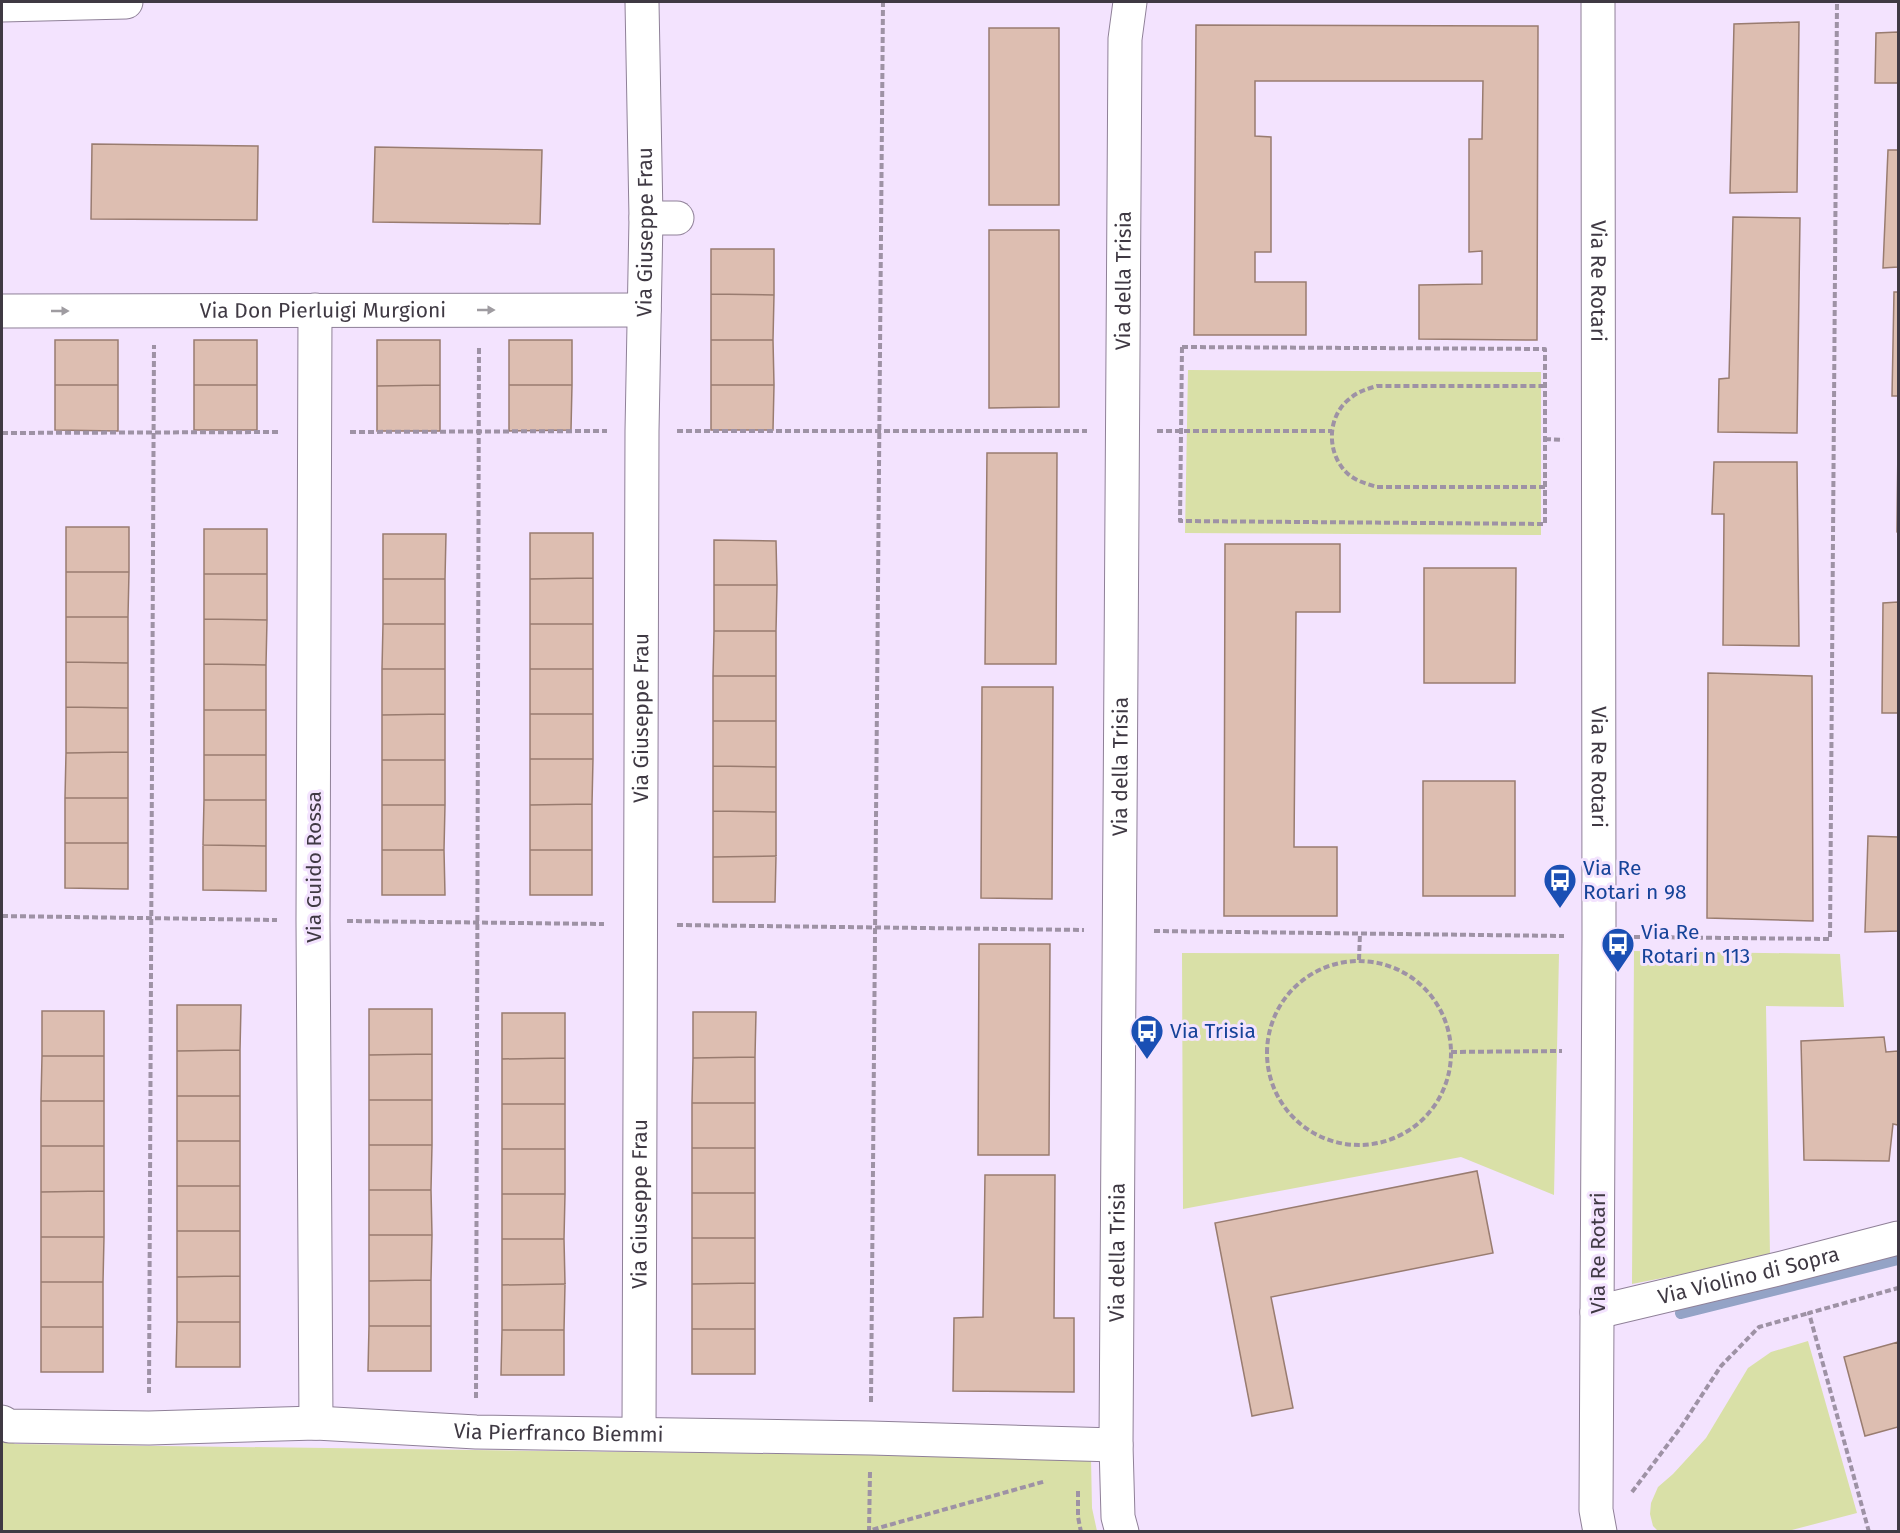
<svg xmlns="http://www.w3.org/2000/svg" width="1900" height="1533" font-family="'Fira Sans',sans-serif">
	<style>
		.green { fill: #d9e0a7 }
		.lines { fill: none; stroke-linecap: round; stroke-linejoin: round }
		.stream { stroke: #94a3c6; stroke-width: 12 }
		.building { fill: #ddbeb1; stroke: #997c70; stroke-width: 1.5 }
		.minor-casing { stroke: #8f8098; stroke-width: 35 }
		.path { stroke: #9e92a5; stroke-width: 4; stroke-dasharray: 6 3; stroke-linecap: butt }
		.minor { stroke: #fff; stroke-width: 33 }
		.oneway { fill: #9f9ca1 }
		.labels { text-anchor: middle; dominant-baseline: central; stroke-width: 6; stroke-linejoin: round; paint-order: stroke }
		.street-label { font-size: 21px; fill: #3f3943; stroke: #f3e3fe }
		.transit-label { font-size: 21px; fill: #164399; stroke: #f3e3fe; text-anchor: start }
	</style>
	<rect width="100%" height="100%" fill="#f3e3fe"/>
	<path class="green" d="M1188 370 1541 372V535L1185 533Z
		M1634 951 1840 954 1844 1007 1766 1006 1770 1257 1632 1284Z
		M1182 953 1559 954 1554 1195 1461 1157 1183 1209Z
		M1808 1341 1857 1513 1788 1531H1658L1653 1526 1650 1514 1651 1503 1658 1487 1673 1474 1706 1438 1748 1368 1771 1352Z
		M2 1436 15 1444 1091 1458 1092 1508 1097 1531H2Z"/>
	<g class="lines">
		<path class="stream" d="M1681 1313 1898 1259"/>
	</g>
	<path class="building" d="M1799 22 1797 192 1730 193 1734 24Z
		M1196 25 1538 26 1537 340 1419 339V285L1482 284V251L1469 252V139H1482L1483 81H1255V136L1271 137V252H1255V282H1306V335H1194Z
		M989 28H1059V205H989Z
		M1898 32V83H1875L1876 33Z
		M92 144 258 146 257 220 91 219Z
		M375 147 542 150 540 224 373 222Z
		M1888 150H1898V267L1883 268Z
		M1733 217 1800 218 1797 433 1718 432 1719 379 1729 378Z
		M989 230H1059V407L989 408Z
		M711 249H774V295L711 294Z
		M1894 292H1898V396H1892Z
		M711 294 774 295 773 340H711Z
		M55 340H118V385H55Z
		M194 340H257V385H194Z
		M377 340H440V385L377 386Z
		M509 340H572V385H509Z
		M711 340H773L774 385H711Z
		M55 385H118V431L55 430Z
		M194 385H257V430H194Z
		M440 385V431H377V386Z
		M509 385H572L571 430 509 431Z
		M711 385H774L773 430H711Z
		M1898 442V533L1897 532Z
		M987 453H1057L1056 664H985Z
		M1714 462H1797L1799 646 1723 645 1724 514H1712Z
		M66 527H129V572H66Z
		M204 529H267V574H204Z
		M530 533H593V578L530 579Z
		M383 534H446L445 579H383Z
		M714 540 776 541 777 585H714Z
		M1225 544H1340V612H1296L1294 847H1337V916H1224Z
		M1424 568H1516L1515 683H1424Z
		M66 572H129L128 617H66Z
		M204 574H267V620L204 619Z
		M593 578V624H530V579Z
		M383 579H445V624H383Z
		M714 585H777L776 631H714Z
		M1898 602V713H1882L1883 603Z
		M66 617H128V663L66 662Z
		M204 619 267 620 266 665 204 664Z
		M383 624H445V669H382Z
		M530 624H593V669H530Z
		M714 631H776V676H713Z
		M66 662 128 663V708L66 707Z
		M204 664 266 665V710H204Z
		M382 669H445V714L382 715Z
		M530 669H593V714H530Z
		M1708 673 1812 676 1813 921 1707 918Z
		M713 676H776V721H713Z
		M982 687H1053L1052 899 981 898Z
		M66 707 128 708V752L66 753Z
		M204 710H266V755H204Z
		M445 714V760H382V715Z
		M530 714H593V759H530Z
		M713 721H776V767L713 766Z
		M128 752V798H65L66 753Z
		M204 755H266V800H204Z
		M530 759H593L592 804 530 805Z
		M382 760H445V805H382Z
		M713 766 776 767V812L713 811Z
		M1423 781H1515V896H1423Z
		M65 798H128V843H65Z
		M204 800H266V846L203 845Z
		M592 804V850H530V805Z
		M382 805H445L444 850H382Z
		M713 811 776 812V856L713 857Z
		M1868 836 1898 837V931L1865 932Z
		M65 843H128V889L65 888Z
		M203 845 266 846V891L203 890Z
		M382 850H444L445 895H382Z
		M530 850H592V895H530Z
		M776 856 775 902H713V857Z
		M979 944H1050L1049 1155H978Z
		M177 1005H241L240 1050 177 1051Z
		M369 1009H432V1054L369 1055Z
		M42 1011H104V1056H42Z
		M693 1012H756L755 1057 693 1058Z
		M502 1013H565V1058L502 1059Z
		M1884 1037 1886 1052 1898 1051V1125L1893 1124 1889 1161 1804 1160 1801 1041Z
		M240 1050V1096H177V1051Z
		M432 1054V1100H369V1055Z
		M42 1056H104V1101H41Z
		M755 1057V1103H692L693 1058Z
		M565 1058V1104H502V1059Z
		M177 1096H240V1141H177Z
		M369 1100H432V1145H369Z
		M41 1101H104V1146H41Z
		M692 1103H755V1148H692Z
		M502 1104H565V1149H502Z
		M177 1141H240V1186H177Z
		M369 1145H432L431 1190H369Z
		M41 1146H104V1191L41 1192Z
		M692 1148H755V1193H692Z
		M502 1149H565V1194H502Z
		M1477 1171 1493 1253 1271 1297 1293 1408 1252 1416 1215 1223Z
		M985 1175H1055L1054 1318H1074V1392L953 1391 954 1318 983 1317Z
		M177 1186H240V1231H177Z
		M369 1190H431L432 1235H369Z
		M104 1191V1237H41V1192Z
		M692 1193H755V1238H692Z
		M502 1194H565L564 1239H502Z
		M177 1231H240V1276L177 1277Z
		M369 1235H432L431 1280 369 1281Z
		M41 1237H104L103 1282H41Z
		M692 1238H755V1283L692 1284Z
		M502 1239H564L565 1284 502 1285Z
		M240 1276V1322H177V1277Z
		M431 1280V1326H369V1281Z
		M41 1282H103V1327H41Z
		M755 1283V1329H692V1284Z
		M565 1284 564 1330H502V1285Z
		M177 1322H240V1367H176Z
		M369 1326H431V1371H368Z
		M41 1327H103V1372H41Z
		M692 1329H755V1374H692Z
		M502 1330H564V1375H501Z
		M1898 1342V1427L1865 1436 1844 1357Z"/>
	<g class="lines">
		<defs>
			<g id="minor">
				<path id="s1" d="M1598 2 1599 937 1596 1510 1600 1532"/>
				<path d="M2 5 126 2"/>
				<path d="M646 218H677"/>
				<path d="M315 310 313 920 316 1423"/>
				<path id="s2" d="M2 311 644 310"/>
				<path id="s3" d="M1597 1312 1782 1268 1898 1238"/>
				<path id="s4" d="M2 1422 9 1426 149 1428 316 1423 476 1432 871 1438 1116 1445"/>
				<path id="s5" d="M639 1434 642 431 646 218 642 2"/>
				<path id="s6" d="M1122 1532 1118 1517 1116 1445 1125 39 1130 2"/>
			</g>
		</defs>
		<use href="#minor" class="minor-casing"/>
		<path class="path" d="M1182 347 1545 349V524L1180 521Z
			M677 431H1087
			M1157 431H1332
			M350 432 607 431
			M2 433 280 432
			M1545 439 1563 440
			M1545 487H1377C1367 484 1356 481 1348 474 1327 455 1326 419 1348 400 1357 392 1366 389 1377 386H1545
			M2 916 277 920
			M347 921 604 924
			M677 925 1084 930
			M1154 931 1564 936
			M1634 937 1830 939 1837 2
			M1359 960 1360 933
			M1267 1053a92 92 0 1 1 184 0a92 92 0 1 1-184 0Z
			M1451 1052 1562 1051
			M149 1393 154 345
			M476 1398 479 346
			M871 1402 883 2
			M1078 1491V1517L1081 1532
			M1632 1492 1681 1427 1721 1366 1759 1327 1809 1313
			M864 1532 1046 1481
			M869 1532 870 1472
			M1869 1532 1809 1313 1898 1288"/>
		<use href="#minor" class="minor"/>
	</g>
	<defs><path id="oneway-solid" d="M-6-.8H1V-3.2L6.5 0L1 3.2V.8H-6Z" transform="scale(1.5)"/></defs>
	<g class="oneway">
		<use href="#oneway-solid" transform="translate(486 310)"/>
		<use href="#oneway-solid" transform="translate(60 311)"/>
	</g>
	<defs>
		<symbol id="bus-pin" viewBox="-11 -11 22 30"><path d="M0 17L-7.5 6A9.5 9.5 0 1 1 7.5 6Z" fill="#1a4fb4" stroke="#f3e3fe"/><path d="M-5-6H5V4H4V6H2V4H-2V6H-4V4H-5ZM-3.5-4V0h7V-4ZM-3.5 1.2v1.5H-2V1.2ZM2 1.2v1.5H3.5V1.2Z" fill="#fff"/></symbol>
	</defs>
	<g fill-rule="evenodd">
		<use href="#bus-pin" x="1541" y="861" width="38" height="52"/>
		<use href="#bus-pin" x="1599" y="925" width="38" height="52"/>
		<use href="#bus-pin" x="1128" y="1012" width="38" height="52"/>
	</g>
	<g class="labels">
		<g class="street-label">
			<text stroke="none"><textPath href="#s5" startOffset="1202">Via Giuseppe Frau</textPath></text>
			<text stroke="none"><textPath href="#s6" startOffset="1252">Via della Trisia</textPath></text>
			<text stroke="none"><textPath href="#s1" startOffset="279">Via Re Rotari</textPath></text>
			<text stroke="none"><textPath href="#s2" startOffset="321">Via Don Pierluigi Murgioni</textPath></text>
			<text stroke="none"><textPath href="#s5" startOffset="716">Via Giuseppe Frau</textPath></text>
			<text stroke="none"><textPath href="#s6" startOffset="766">Via della Trisia</textPath></text>
			<text stroke="none"><textPath href="#s1" startOffset="765">Via Re Rotari</textPath></text>
			<text transform="translate(314 867) rotate(-90)">Via Guido Rossa</text>
			<text stroke="none"><textPath href="#s5" startOffset="230">Via Giuseppe Frau</textPath></text>
			<text stroke="none"><textPath href="#s6" startOffset="280">Via della Trisia</textPath></text>
			<text transform="translate(1598 1253) rotate(-90)">Via Re Rotari</text>
			<text stroke="none"><textPath href="#s3" startOffset="156">Via Violino di Sopra</textPath></text>
			<text stroke="none"><textPath href="#s4" startOffset="558">Via Pierfranco Biemmi</textPath></text>
		</g>
		<g class="transit-label">
			<text x="1583" y="868">Via Re<tspan x="1583" dy="24">Rotari n 98</tspan></text>
			<text x="1641" y="932">Via Re<tspan x="1641" dy="24">Rotari n 113</tspan></text>
			<text x="1170" y="1031">Via Trisia</text>
		</g>
	</g>
	<rect width="1900" height="1533" fill="none" stroke="#3f3943" stroke-width="6"/>
</svg>
